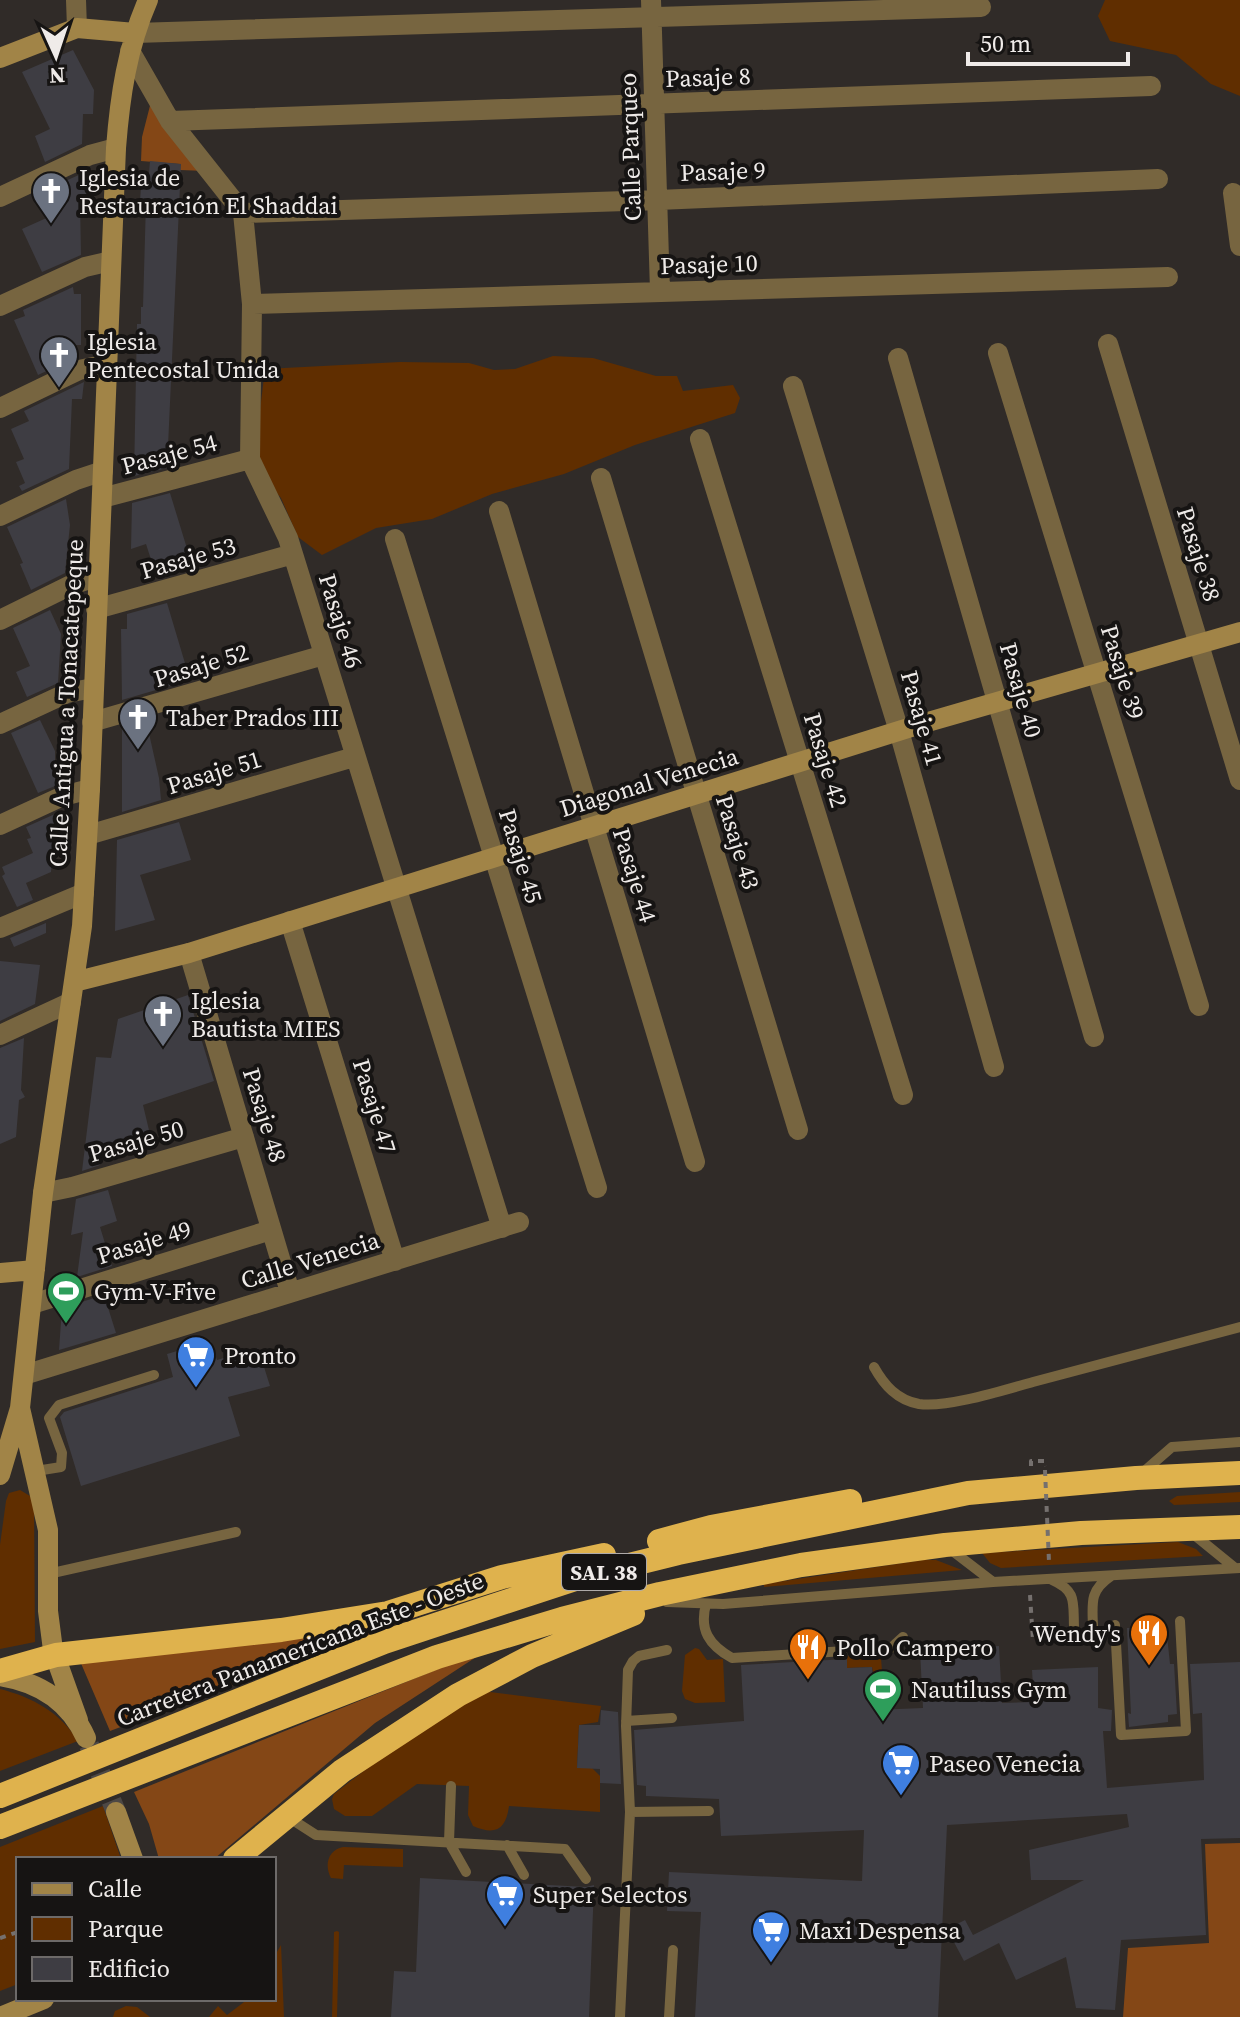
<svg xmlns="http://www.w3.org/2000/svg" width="1240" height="2017" font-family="'Source Serif 4',serif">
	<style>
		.green { fill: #602e00 }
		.forest { fill: #844716 }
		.building { fill: #3e3d43 }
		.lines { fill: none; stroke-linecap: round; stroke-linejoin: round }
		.secondary-tunnel { stroke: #4d4845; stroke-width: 20; stroke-dasharray: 20 10; stroke-linecap: butt }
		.path { stroke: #75706e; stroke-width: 4; stroke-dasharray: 6 6; stroke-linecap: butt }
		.lane { stroke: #776540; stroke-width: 10 }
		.street { stroke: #776540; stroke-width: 20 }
		.secondary { stroke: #a18447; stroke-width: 20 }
		.highway { stroke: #dfb24d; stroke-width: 24 }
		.path-bridge { stroke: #75706e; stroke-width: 4; stroke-dasharray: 6 6; stroke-linecap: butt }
		.labels { text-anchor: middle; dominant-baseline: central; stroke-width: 8; stroke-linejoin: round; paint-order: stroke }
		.shield { fill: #161413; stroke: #aeaaa9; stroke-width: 2 }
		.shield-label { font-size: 22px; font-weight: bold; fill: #efebe9 }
		.street-label { font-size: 24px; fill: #efebe9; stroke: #161413 }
		.poi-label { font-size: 24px; fill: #efebe9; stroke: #161413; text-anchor: start }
	</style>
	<rect width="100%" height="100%" fill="#302b28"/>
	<path class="green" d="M1105 0H1240V96L1211 84 1176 55 1110 41 1098 16Z
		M553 356 593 358 656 376H677L683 391 733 385 740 398 735 413 635 445 564 474 492 494 432 519 376 528 322 555 298 537 281 498 261 475 256 443 265 369 400 362 469 363 494 370 515 369Z
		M20 1490 30 1496 34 1503 35 1642 0 1649V1545L6 1501 9 1493Z
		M1240 1492V1502L1174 1505 1169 1501 1177 1496Z
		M1178 1542 1196 1549 1203 1556 1001 1568 990 1563 982 1553Z
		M923 1560H936L962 1570 764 1587V1584Z
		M695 1648 699 1649 707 1660 723 1659 725 1702 695 1703 685 1699 682 1691 685 1655Z
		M875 1653 881 1658 882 1671 873 1672 872 1667 847 1668 846 1654Z
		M0 1689C32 1697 61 1713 78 1741L0 1771Z
		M482 1691 601 1706 598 1722 579 1725 577 1767 592 1768 600 1776V1812L509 1806C506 1829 496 1836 473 1826L468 1815 469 1786 417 1784 372 1816H345L334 1809 332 1799 334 1794 406 1738Z
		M103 1806 121 1859H18V1984L0 1991V1847Z
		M343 1847 403 1849V1867L344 1865 343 1879 331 1878C324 1865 328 1850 343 1847Z
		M337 1931 339 1932 337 2017H332L334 1932Z
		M281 1945 284 2017H209L218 2006 227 2015 248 1999H274V1957Z
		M126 2006 137 2007 150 2017H113L115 2011Z"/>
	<path class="forest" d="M153 94 206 171 180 170V164L141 161 142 137Z
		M432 1611 110 1731 80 1661Z
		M490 1648 375 1723 214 1859H159L149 1824 134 1792Z
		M1240 1843V2017H1123L1128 1948 1209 1943 1205 1844Z"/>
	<path class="building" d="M73 50 94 90 93 114H83L82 144 45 162 35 136 50 129 22 72Z
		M150 161 181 164 167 468 134 476 137 324H141V307H143L146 202H140L141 186H148Z
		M81 174 80 186H87L86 203H80L81 255 42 272 22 229 62 211 52 187Z
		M73 287 74 294H81V345H75L76 357 38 375 14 320 25 316 23 310Z
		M84 382 82 399H72L69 469 22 491 19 486 25 483 16 462 24 459 11 429 29 421 24 411Z
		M170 493 193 568 157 578 146 544 131 549 132 503Z
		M66 499 70 525 65 573 31 590 20 564 23 563 7 527Z
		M167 603 190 680 122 700 121 629H127V614Z
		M50 610 61 634 58 683 27 697 16 672 30 666 13 628Z
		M40 720 55 751V786L38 793 11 733Z
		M146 720 159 778 161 800 122 812V727Z
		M55 814 51 872 26 883 33 900 17 907 2 876 5 874 2 867 33 853 27 839 31 838 26 827Z
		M179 822 191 860 140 875 155 920 115 931 117 840Z
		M46 923V933L14 947 10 938Z
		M0 961 40 965 35 1004 0 1021Z
		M188 995 214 1081 143 1105 153 1147 99 1161 100 1165 82 1171 96 1057 111 1058 118 1019Z
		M24 1038 21 1090 25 1097 19 1100 16 1137 0 1144V1048Z
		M108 1190 117 1221 100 1227 112 1266 77 1277 83 1232 71 1235 76 1199Z
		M104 1295 116 1333 59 1350 62 1308Z
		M211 1341 217 1360 258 1348 270 1386 228 1397 240 1436 81 1486 60 1417 64 1412 173 1377 167 1354Z
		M1166 1626 1170 1664H1174L1177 1714 1168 1715V1722L1129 1727 1128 1713 1131 1714 1127 1628Z
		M999 1646 1002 1703 1034 1702 1032 1670 1098 1667V1708L1112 1710 1111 1731H1103L1107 1788 1204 1780 1202 1713 1193 1714 1190 1664 1240 1662V1838L1201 1839 1206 1935 1121 1940 1115 2010 1076 2008 1066 1957 1016 1980 999 1943 964 1961 947 1929 965 1920 973 1935 1084 1880H1031L1029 1850 1129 1827 1127 1814 947 1825 938 2017H695L701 1912 667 1911 669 1872 862 1881 864 1830 721 1836 719 1799 646 1796V1786L637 1785 634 1730 744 1721 741 1665 847 1659V1668L872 1667 875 1710 923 1708 920 1651Z
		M601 1710 618 1712 621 1784 600 1783V1769L577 1768 579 1725H600Z
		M420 1878 586 1887 594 1885 589 2017H391L394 1971 416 1972Z"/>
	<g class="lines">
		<path class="secondary-tunnel" d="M89 1745 116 1812"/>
		<path class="path" d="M1031 1466V1461H1045L1046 1466
			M1030 1595 1033 1641
			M0 1938 18 1932"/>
		<path class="lane" d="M874 1367C884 1385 897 1400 919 1404 948 1408 1004 1390 1033 1382 1102 1364 1171 1346 1240 1327
			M36 1471 61 1467 62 1453 49 1418 59 1405 154 1375
			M1141 1474 1172 1447 1240 1442
			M1192 1533 1235 1568
			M950 1549 993 1582
			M49 1569 57 1572 236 1532
			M1052 1580C1077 1591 1073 1602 1074 1627
			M667 1602 723 1604 993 1582 1240 1568
			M706 1604C699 1630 709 1645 732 1658L877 1649 891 1648 903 1637
			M1115 1625 1121 1735 1186 1731 1180 1621
			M1093 1626C1092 1602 1090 1590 1111 1576
			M626 1721 672 1718
			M451 1786 449 1842 466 1872
			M630 1812 709 1811
			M288 1817 316 1835 565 1849 586 1879
			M507 1845 524 1875
			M620 2017 630 1812 626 1726 628 1670 633 1661 639 1656 667 1650
			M669 2017 673 1950"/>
		<path class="street" d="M76 0 77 28
			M651 0 660 291
			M135 33 981 7
			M130 51 170 121 243 213 252 304 250 459 288 538 502 1228
			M170 121 1151 86
			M1233 193 1240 246
			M0 197 90 155 116 148
			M243 213 658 200 1158 179
			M252 304 1168 277
			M0 306 85 267 111 261
			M1108 344 1240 780
			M998 353 1199 1006
			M898 358 1094 1037
			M793 386 899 731 994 1067
			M0 408 79 370 107 364
			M700 439 903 1095
			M601 478 798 1130
			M102 498 250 459
			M499 511 695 1162
			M0 516 76 480 103 471
			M395 539 597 1188
			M96 609 293 554
			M0 620 71 585 97 577
			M92 722 324 655
			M0 724 67 693 93 688
			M0 825 63 796 90 789
			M88 835 354 757
			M290 921 395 1261
			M0 928 84 893
			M189 953 290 1292
			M0 1035 71 1002
			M43 1193 72 1187 244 1137
			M32 1304 271 1230
			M24 1375 519 1222"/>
		<path class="secondary" d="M0 58 77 28 135 33
			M74 982 189 953 921 724 1240 632
			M0 1273 35 1270
			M20 1408 48 1530V1611L53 1650 78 1720
			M0 1475 20 1408 43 1193 82 926 90 789 116 148C120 96 127 48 148 0
			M0 1676C39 1682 70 1702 86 1738
			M116 1812 133 1859
			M0 2017 44 1999"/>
		<path class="highway" d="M659 1541 711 1527 850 1501
			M0 1671 56 1655 281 1630 388 1613 502 1577 604 1555
			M0 1796 384 1642 581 1577 678 1553 968 1493 1136 1478 1240 1473
			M0 1827 437 1657 562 1619 660 1594 801 1565 945 1545 1081 1533 1240 1527
			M235 1859 342 1771 458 1695 532 1656 633 1614"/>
		<path class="path-bridge" d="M1045 1470 1049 1562"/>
	</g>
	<defs>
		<symbol id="church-pin" viewBox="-11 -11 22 30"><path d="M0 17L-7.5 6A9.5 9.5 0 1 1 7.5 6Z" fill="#6b7280" stroke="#161413"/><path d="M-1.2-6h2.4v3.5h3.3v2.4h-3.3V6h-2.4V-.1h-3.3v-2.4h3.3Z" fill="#fff"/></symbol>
		<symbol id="stadium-pin" viewBox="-11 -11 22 30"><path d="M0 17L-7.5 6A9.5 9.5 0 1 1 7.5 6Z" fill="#2e9e5b" stroke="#161413"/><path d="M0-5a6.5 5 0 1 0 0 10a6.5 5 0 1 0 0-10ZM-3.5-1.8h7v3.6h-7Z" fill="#fff"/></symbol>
		<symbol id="supermarket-pin" viewBox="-11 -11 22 30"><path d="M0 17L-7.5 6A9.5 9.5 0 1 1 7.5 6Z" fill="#3f7fe0" stroke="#161413"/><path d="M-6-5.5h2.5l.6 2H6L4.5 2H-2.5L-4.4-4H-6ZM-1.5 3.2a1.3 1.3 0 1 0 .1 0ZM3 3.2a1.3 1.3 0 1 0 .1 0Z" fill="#fff"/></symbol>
		<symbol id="restaurant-pin" viewBox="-11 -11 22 30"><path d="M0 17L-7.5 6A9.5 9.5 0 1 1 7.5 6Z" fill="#e8710a" stroke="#161413"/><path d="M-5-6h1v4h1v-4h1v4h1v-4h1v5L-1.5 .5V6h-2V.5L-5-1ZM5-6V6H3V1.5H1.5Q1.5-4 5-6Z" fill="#fff"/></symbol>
	</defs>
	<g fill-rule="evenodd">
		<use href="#church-pin" x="29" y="169" width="44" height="60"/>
		<use href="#church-pin" x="37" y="333" width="44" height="60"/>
		<use href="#church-pin" x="116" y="695" width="44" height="60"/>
		<use href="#church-pin" x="141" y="992" width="44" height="60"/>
		<use href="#stadium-pin" x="44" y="1269" width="44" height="60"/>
		<use href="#supermarket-pin" x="174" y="1333" width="44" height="60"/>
		<use href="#restaurant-pin" x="1127" y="1611" width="44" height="60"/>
		<use href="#restaurant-pin" x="786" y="1625" width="44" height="60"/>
		<use href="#stadium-pin" x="861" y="1667" width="44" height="60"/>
		<use href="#supermarket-pin" x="879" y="1741" width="44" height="60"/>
		<use href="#supermarket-pin" x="483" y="1872" width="44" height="60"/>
		<use href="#supermarket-pin" x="749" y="1908" width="44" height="60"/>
	</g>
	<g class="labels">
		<rect class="shield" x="562" y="1554" width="84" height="36" rx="6"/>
		<g class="shield-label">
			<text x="604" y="1572">SAL 38</text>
		</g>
		<g class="street-label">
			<text transform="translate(708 77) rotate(-2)">Pasaje 8</text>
			<text transform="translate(630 147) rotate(-92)">Calle Parqueo</text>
			<text transform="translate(723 171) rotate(-2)">Pasaje 9</text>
			<text transform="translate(709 264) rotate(-2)">Pasaje 10</text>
			<text transform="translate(169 454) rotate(-15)">Pasaje 54</text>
			<text transform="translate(1199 554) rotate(73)">Pasaje 38</text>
			<text transform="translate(188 558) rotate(-16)">Pasaje 53</text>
			<text transform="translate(341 621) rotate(73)">Pasaje 46</text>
			<text transform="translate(201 665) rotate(-17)">Pasaje 52</text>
			<text transform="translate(1123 672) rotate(73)">Pasaje 39</text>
			<text transform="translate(1021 690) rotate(74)">Pasaje 40</text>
			<text transform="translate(66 703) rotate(-87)">Calle Antigua a Tonacatepeque</text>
			<text transform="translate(922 718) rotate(74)">Pasaje 41</text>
			<text transform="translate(826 760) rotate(73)">Pasaje 42</text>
			<text transform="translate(214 772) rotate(-17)">Pasaje 51</text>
			<text transform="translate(649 782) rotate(-17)">Diagonal Venecia</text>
			<text transform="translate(738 842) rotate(73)">Pasaje 43</text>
			<text transform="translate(521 856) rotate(73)">Pasaje 45</text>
			<text transform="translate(635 875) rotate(73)">Pasaje 44</text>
			<text transform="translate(375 1106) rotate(73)">Pasaje 47</text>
			<text transform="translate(265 1115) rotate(73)">Pasaje 48</text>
			<text transform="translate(136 1141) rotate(-16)">Pasaje 50</text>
			<text transform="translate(144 1242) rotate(-17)">Pasaje 49</text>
			<text transform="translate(310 1260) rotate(-17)">Calle Venecia</text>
			<text transform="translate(300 1649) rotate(-21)">Carretera Panamericana Este - Oeste</text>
		</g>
		<g class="poi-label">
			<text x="79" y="177">Iglesia de<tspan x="79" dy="28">Restauración El Shaddai</tspan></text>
			<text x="87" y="341">Iglesia<tspan x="87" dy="28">Pentecostal Unida</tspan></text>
			<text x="166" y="717">Taber Prados III</text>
			<text x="191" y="1000">Iglesia<tspan x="191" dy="28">Bautista MIES</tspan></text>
			<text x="94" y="1291">Gym-V-Five</text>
			<text x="224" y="1355">Pronto</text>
			<text x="1121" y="1633" text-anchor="end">Wendy's</text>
			<text x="836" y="1647">Pollo Campero</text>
			<text x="911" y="1689">Nautiluss Gym</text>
			<text x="929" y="1763">Paseo Venecia</text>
			<text x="533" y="1894">Super Selectos</text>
			<text x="799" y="1930">Maxi Despensa</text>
		</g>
	</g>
	<rect x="16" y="1857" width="260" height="144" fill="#161413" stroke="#6d6a69" stroke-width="2"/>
	<rect x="32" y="1883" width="40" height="12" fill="#a18447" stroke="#6d6a69" stroke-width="2"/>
	<text x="88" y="1897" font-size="24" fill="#efebe9">Calle</text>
	<rect x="32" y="1917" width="40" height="24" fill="#602e00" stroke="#6d6a69" stroke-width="2"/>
	<text x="88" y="1937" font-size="24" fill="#efebe9">Parque</text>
	<rect x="32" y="1957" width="40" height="24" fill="#3e3d43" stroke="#6d6a69" stroke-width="2"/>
	<text x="88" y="1977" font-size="24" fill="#efebe9">Edificio</text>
	<g transform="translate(56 56) rotate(177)" stroke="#161413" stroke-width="6" paint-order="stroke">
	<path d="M0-6L14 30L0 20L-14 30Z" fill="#efebe9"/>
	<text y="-12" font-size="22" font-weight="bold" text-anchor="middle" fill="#efebe9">N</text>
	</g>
	<path d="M968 52v12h160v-12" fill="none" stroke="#efebe9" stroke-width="4"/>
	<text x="980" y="52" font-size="24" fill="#efebe9" stroke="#161413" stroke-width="6" paint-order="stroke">50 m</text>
</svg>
